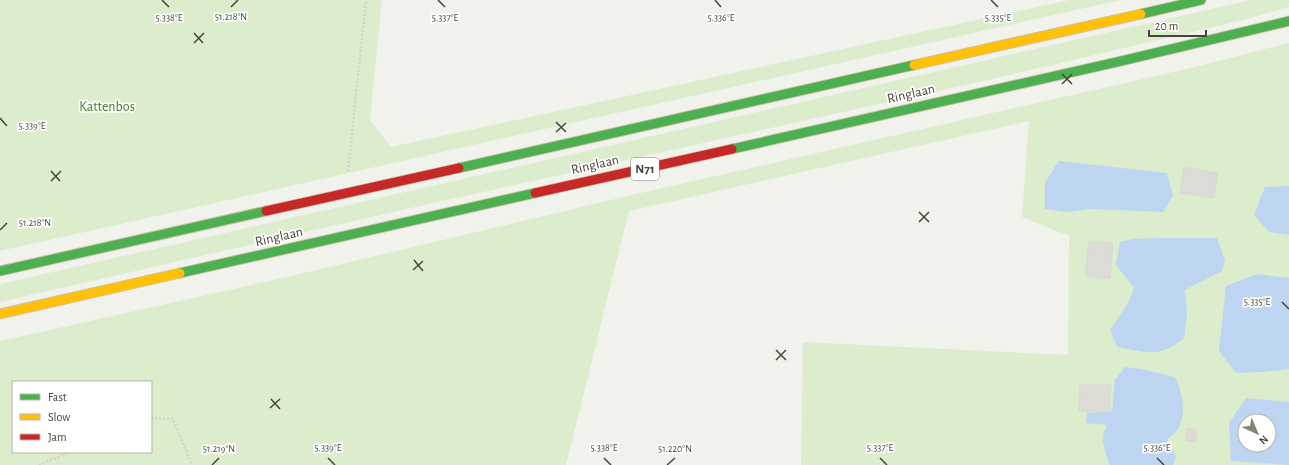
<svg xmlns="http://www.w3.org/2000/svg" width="1289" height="465" font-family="'Alegreya Sans',sans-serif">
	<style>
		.green { fill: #dbedcd; fill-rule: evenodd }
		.water { fill: #bdd5f0; fill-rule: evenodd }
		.building { fill: #dcdbd5; stroke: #dad9d2 }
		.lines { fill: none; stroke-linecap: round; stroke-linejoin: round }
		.fast-casing { stroke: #cac3a8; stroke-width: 11 }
		.slow-casing { stroke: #cac3a8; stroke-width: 11 }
		.jam-casing { stroke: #cac3a8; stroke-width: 11 }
		.path { stroke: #d2d2cb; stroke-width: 2.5; stroke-dasharray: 2 2; stroke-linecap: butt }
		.fast { stroke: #4caf50; stroke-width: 9 }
		.slow { stroke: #ffc107; stroke-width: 9 }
		.jam { stroke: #c62828; stroke-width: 9 }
		.ticks { fill: none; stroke: #494437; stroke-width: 1.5 }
		.labels { text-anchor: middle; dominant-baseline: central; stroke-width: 3.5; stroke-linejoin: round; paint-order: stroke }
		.shield { fill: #fff; stroke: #807c73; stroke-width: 1 }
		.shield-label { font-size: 13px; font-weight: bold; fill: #494437 }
		.street-label { font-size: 14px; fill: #494437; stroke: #fff }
		.park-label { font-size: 14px; fill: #3d7c29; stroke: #fff }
		.ticks-label { font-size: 10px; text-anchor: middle; fill: #494437; stroke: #fff; stroke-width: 3.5; stroke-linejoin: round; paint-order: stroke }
	</style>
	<rect width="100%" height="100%" fill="#f2f2ed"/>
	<path class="green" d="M0 0H382L370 120 391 147 1069 0H1121L0 251Z
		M1251 0H1289V7L1243 20 1010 75 402 210 0 302V284Z
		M1289 43V465H801L803 342 1068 355 1069 236 1022 217 1029 121 629 211 566 465H0V341L287 277 632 195 1191 68ZM13 382H151V452H13ZM1245 421H1269V445H1245Z"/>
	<path class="water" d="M1059 161 1167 173 1173 196 1163 212 1091 209 1067 212 1045 209V182Z
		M1289 186V235L1269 232 1254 215 1265 187Z
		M1161 238H1217L1225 260 1222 271 1185 290 1187 315 1184 338C1159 359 1147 352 1117 347L1110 330 1128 303 1134 288 1116 265 1120 242 1132 239Z
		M1257 274 1289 278V369L1264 372 1236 373 1219 351 1226 286Z
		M1125 367 1142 369 1175 377C1182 392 1187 412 1178 429 1176 433 1171 436 1167 440L1176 457 1173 465H1110C1105 451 1099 439 1107 425L1086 423 1087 413 1112 411 1115 380Z
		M1246 398 1289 402V465L1231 461 1229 423ZM1245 421H1269V445H1245Z"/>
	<path class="building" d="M1184 167 1218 173 1214 198 1180 193Z
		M1089 241 1113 243 1110 279 1085 276Z
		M1080 385H1111L1110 412 1079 411Z
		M1186 429H1196V442L1186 441Z"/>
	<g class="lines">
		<defs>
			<path id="fast" d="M1141 14 1201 0
				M732 149 1117 62 1289 21
				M459 168 914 65
				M0 271 266 211
				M180 273 535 193"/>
			<path id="slow" d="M914 65 1141 14
				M0 314 180 273"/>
			<path id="jam" d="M535 193 732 149
				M266 211 459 168"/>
		</defs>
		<use href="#fast" class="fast-casing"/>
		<use href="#slow" class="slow-casing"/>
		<use href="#jam" class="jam-casing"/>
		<path class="path" d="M348 171 366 0
			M151 418 173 419 192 465
			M39 465 70 452"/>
		<use href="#fast" class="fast"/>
		<use href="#slow" class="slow"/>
		<use href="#jam" class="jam"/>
	</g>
	<path class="ticks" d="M162 0 169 7M438 0 445 7M715 0 721 7M991 0 998 7M231 7 238 0M194 33 203 43M194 43 204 33M1062 74 1072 84M1062 84 1072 74M0 118 7 126M556 122 566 132M556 132 566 123M51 171 60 181M51 181 61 171M919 212 929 222M919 222 929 212M0 230 7 223M414 260 423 271M413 270 423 261M1282 302 1289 309M776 350 786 360M776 360 786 350M271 399 280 409M270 408 280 399M328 458 335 465M604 458 611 465M880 458 887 465M1157 458 1164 465M212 465 219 458M667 465 675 458"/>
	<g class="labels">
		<rect class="shield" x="631" y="158" width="28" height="22" rx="3"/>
		<g class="shield-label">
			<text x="645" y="169">N71</text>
		</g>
		<g class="street-label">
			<text transform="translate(911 94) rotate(-13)">Ringlaan</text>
			<text transform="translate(595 165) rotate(-13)">Ringlaan</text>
			<text transform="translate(279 237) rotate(-13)">Ringlaan</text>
		</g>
		<g class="park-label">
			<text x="107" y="107">Kattenbos</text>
		</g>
	</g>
	<g class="ticks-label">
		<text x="231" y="20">51.218°N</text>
		<text x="169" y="21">5.338°E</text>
		<text x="445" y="21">5.337°E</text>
		<text x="721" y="21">5.336°E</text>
		<text x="998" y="21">5.335°E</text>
		<text x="32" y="129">5.339°E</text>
		<text x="35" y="226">51.218°N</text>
		<text x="1257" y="305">5.335°E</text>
		<text x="328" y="451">5.339°E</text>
		<text x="604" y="451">5.338°E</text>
		<text x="880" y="451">5.337°E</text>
		<text x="1157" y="451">5.336°E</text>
		<text x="219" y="452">51.219°N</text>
		<text x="675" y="452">51.220°N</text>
	</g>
	<rect x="12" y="381" width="140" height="72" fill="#ffffff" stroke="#b6b4af"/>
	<rect x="20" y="394" width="20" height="6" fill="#4caf50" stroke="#b6b4af"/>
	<text x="48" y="401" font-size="12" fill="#494437">Fast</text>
	<rect x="20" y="414" width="20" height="6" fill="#ffc107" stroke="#b6b4af"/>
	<text x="48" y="421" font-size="12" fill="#494437">Slow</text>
	<rect x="20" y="434" width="20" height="6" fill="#c62828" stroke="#b6b4af"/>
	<text x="48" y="441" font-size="12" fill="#494437">Jam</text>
	<g transform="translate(1257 433) rotate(136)"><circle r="19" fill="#ffffff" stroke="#b6b4af"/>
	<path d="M0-3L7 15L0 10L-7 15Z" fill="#848177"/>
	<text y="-6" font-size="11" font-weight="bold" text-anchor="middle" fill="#494437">N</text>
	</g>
	<path d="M1149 30v6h57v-6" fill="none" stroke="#494437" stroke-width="2"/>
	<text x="1155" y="30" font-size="12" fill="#494437" stroke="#ffffff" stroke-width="3" paint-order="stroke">20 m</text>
</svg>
